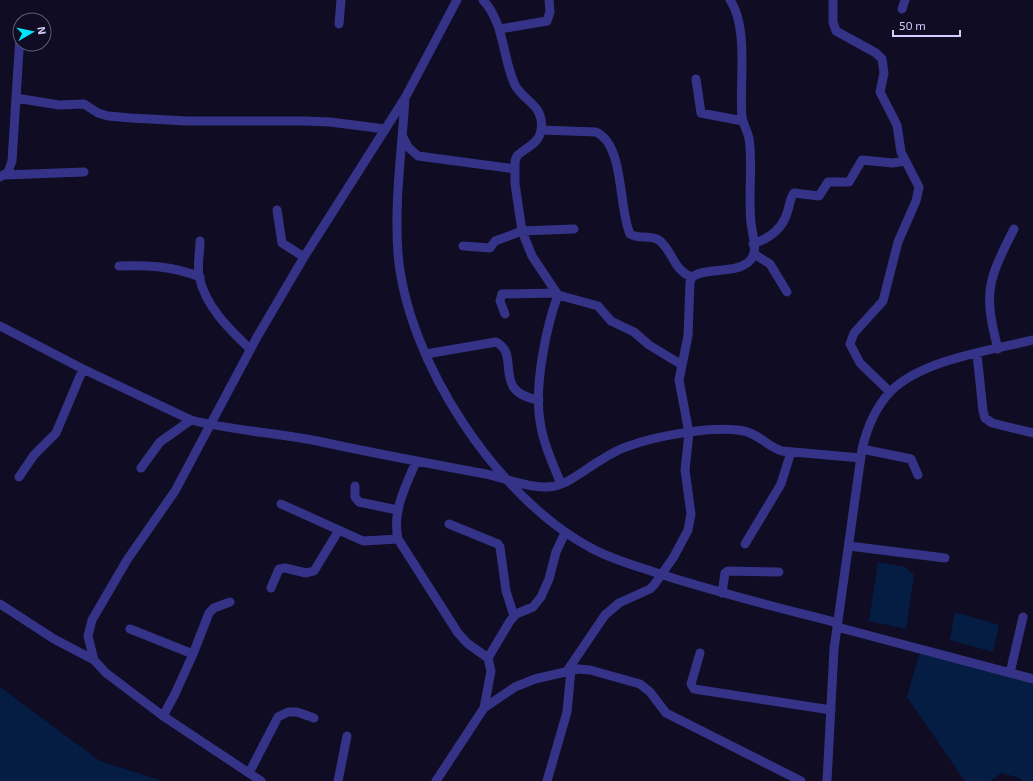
<svg xmlns="http://www.w3.org/2000/svg" width="1033" height="781" font-family="'Exo 2',sans-serif">
	<style>
		.water { fill: #051d43 }
		.lines { fill: none; stroke-linecap: round; stroke-linejoin: round }
		.street { stroke: #353387; stroke-width: 9 }
	</style>
	<rect width="100%" height="100%" fill="#0f0c23"/>
	<path class="water" d="M878 562 905 567 914 575 906 629 869 621Z
		M955 612 999 625 993 652 950 640Z
		M920 651 1033 683V781H1022L1020 778 1001 773 991 781H965L907 697Z
		M0 687 100 761 163 781H0Z"/>
	<g class="lines">
		<path class="street" d="M483 0C505 24 502 57 515 85 523 101 545 105 541 130 540 143 525 148 517 156L515 161V184L522 231 532 256 558 295 598 306 611 321 634 332 649 345 682 365
			M833 0V22L836 31 876 53 882 59 884 73 880 92 897 125 901 152 919 187 916 201 898 242 883 301 854 333 850 344 860 363 890 392
			M902 9 905 0
			M339 24 341 0
			M500 29 547 21 550 12 549 0
			M696 79 701 113 743 121
			M16 98 59 105 84 104 98 113 108 116 131 118 187 121H305L330 122 385 129
			M405 98C402 150 394 202 398 254 407 361 497 498 591 548 611 559 633 565 654 572 714 592 776 607 838 623
			M541 130 596 132C625 145 618 208 630 234 639 240 651 234 660 241 673 252 674 271 692 277
			M403 137 408 147 418 156 515 169
			M5 175 84 172
			M0 177 8 172 12 161 20 35
			M277 210 282 243 304 257
			M200 241C200 252 197 265 199 276 205 306 229 329 250 349
			M753 244C770 238 783 229 788 210 790 204 790 198 794 193L819 196 828 182H849L862 160 893 163 905 161
			M463 246 490 248 495 241 522 231 574 229
			M754 254 770 264 787 292
			M119 266C147 265 173 266 200 277
			M558 295C546 327 534 387 540 421 543 443 553 464 561 484
			M505 314 500 301 502 294 556 293
			M0 326 83 369 191 420C234 431 279 433 322 442 377 454 432 464 486 474 505 478 524 487 544 487 566 488 583 470 601 460 609 455 617 450 626 447 655 436 714 425 744 431 759 434 768 447 782 451L861 458
			M998 349C983 292 988 280 1014 229
			M426 354 496 342C522 355 490 392 539 400
			M977 354 983 411 985 418 992 423 1033 433
			M862 449 911 459 918 475
			M416 462C405 487 392 512 398 539L458 633 467 643 488 658 491 671 484 708
			M141 468 160 442 191 420
			M19 477 34 455 56 433 83 369
			M355 486V497L359 502 397 510
			M281 504 363 541 398 539
			M449 524 498 544 500 547 506 591 514 616
			M745 544 781 484 791 452
			M849 546 945 558
			M271 588 279 569 285 568 306 573 314 571 339 530
			M722 593 725 573 728 571 779 572
			M0 604 54 639 94 660 106 673 163 716 261 781
			M837 627 1033 679
			M130 629 193 654
			M700 653 691 684 694 689 831 710
			M488 658 510 621 516 614 533 607 541 597 549 579 556 552 565 533
			M94 660 88 636 92 620 127 560 175 491 257 337 304 257 405 98 457 0
			M567 671 605 615 619 603 650 589 654 585 673 558 688 530 691 514 685 470 689 433 679 380 688 336 690 282 692 277C706 266 744 276 753 256 757 248 752 232 751 223 748 195 753 165 749 138 747 130 743 124 742 117 739 85 749 27 730 0
			M1010 673 1023 617
			M163 716 175 694 193 654 209 613 214 608 230 602
			M249 773 278 717 288 712H297L314 718
			M338 781 347 736
			M436 781 484 708 515 687 535 679 578 669 590 670 640 684 650 692 666 713 801 781
			M547 781 567 712 571 670
			M827 781 834 649 862 449C867 428 875 408 890 392 921 360 991 350 1033 340"/>
	</g>
	<g transform="translate(32 32) rotate(81)"><circle r="19" fill="#0f0c23" stroke="#5d5a7b"/>
	<path d="M0-3L7 15L0 10L-7 15Z" fill="#00e4f9"/>
	<text y="-6" font-size="11" font-weight="bold" text-anchor="middle" fill="#d3ceff">N</text>
	</g>
	<path d="M893 30v6h67v-6" fill="none" stroke="#d3ceff" stroke-width="2"/>
	<text x="899" y="30" font-size="12" fill="#d3ceff" stroke="#0f0c23" stroke-width="3" paint-order="stroke">50 m</text>
</svg>
